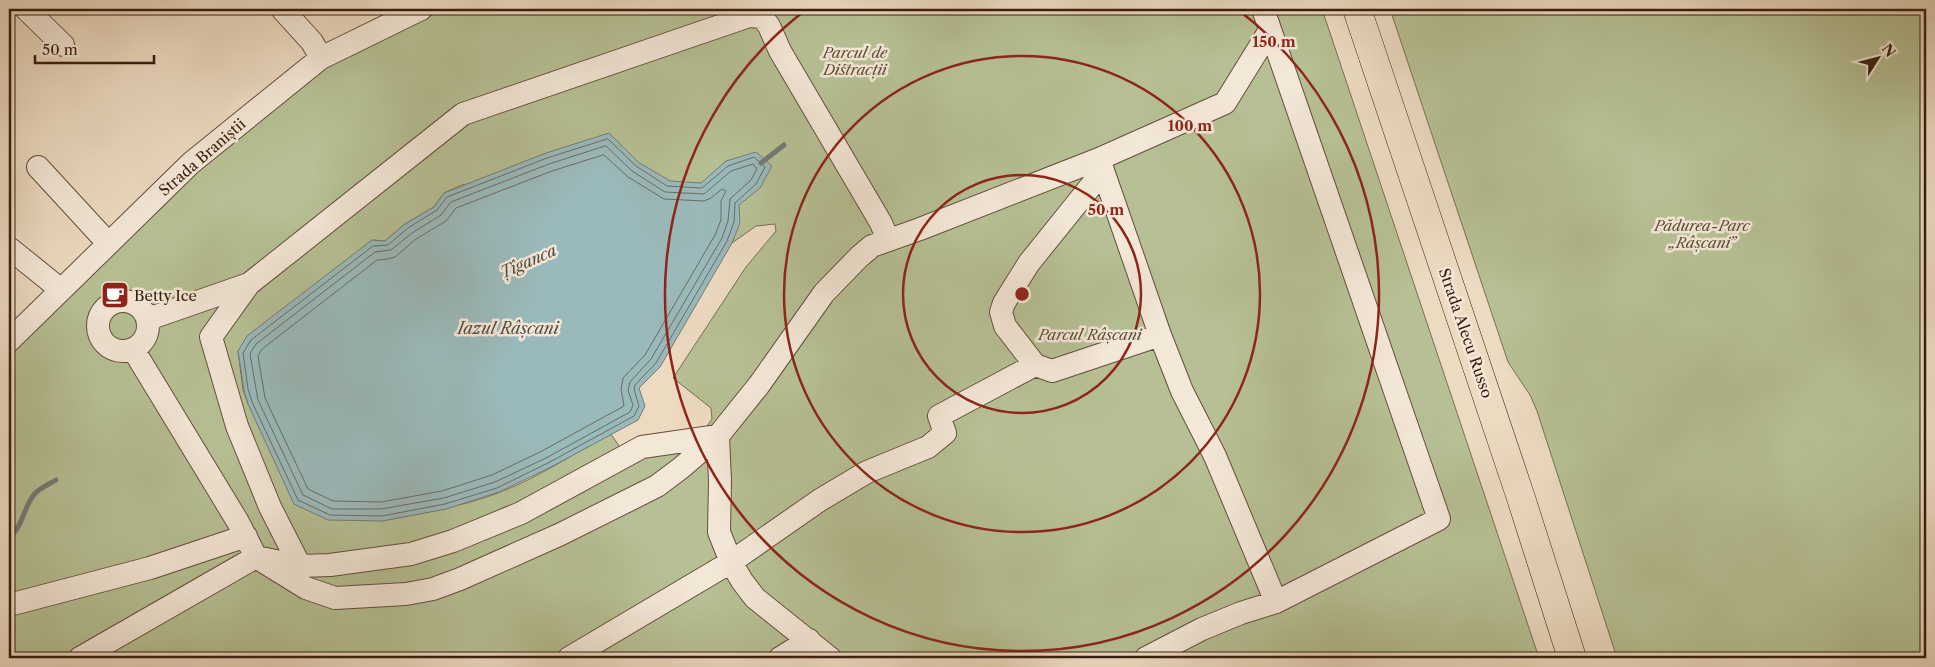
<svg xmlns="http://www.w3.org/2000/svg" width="1935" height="667" font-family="'Libre Caslon Text',serif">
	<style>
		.green { fill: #b6c094; stroke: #776f52; fill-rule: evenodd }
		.water { fill: #9ab9ba; stroke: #737b76 }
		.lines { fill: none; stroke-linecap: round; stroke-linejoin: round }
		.shore { stroke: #696c64; stroke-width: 1 }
		.stream { stroke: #737b76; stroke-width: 5 }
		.minor-casing { stroke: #654d3c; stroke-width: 24 }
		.major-casing { stroke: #381e0f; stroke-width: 29 }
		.minor { stroke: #f3e7d7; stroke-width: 22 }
		.major { stroke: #ecdac1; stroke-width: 28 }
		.ring { fill: none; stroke: #8f2418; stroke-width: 2.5 }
		.labels { text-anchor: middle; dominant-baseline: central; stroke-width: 5; stroke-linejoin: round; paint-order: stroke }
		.park-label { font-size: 15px; font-style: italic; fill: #5e4f37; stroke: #f3e7d7 }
		.street-label { font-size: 15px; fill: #381e0f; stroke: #f3e7d7 }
		.poi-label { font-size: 15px; fill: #381e0f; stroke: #f3e7d7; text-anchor: start }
		.water-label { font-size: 16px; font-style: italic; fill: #554c42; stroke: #f3e7d7 }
		.centre { fill: #8f2418; stroke: #f3e7d7; stroke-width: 2.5 }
		.ring-label { font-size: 15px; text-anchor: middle; font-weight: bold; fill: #8f2418; stroke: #f3e7d7; stroke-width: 5; stroke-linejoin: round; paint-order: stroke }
	</style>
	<rect width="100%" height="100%" fill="#ecdac1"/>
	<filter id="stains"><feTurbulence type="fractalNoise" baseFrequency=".004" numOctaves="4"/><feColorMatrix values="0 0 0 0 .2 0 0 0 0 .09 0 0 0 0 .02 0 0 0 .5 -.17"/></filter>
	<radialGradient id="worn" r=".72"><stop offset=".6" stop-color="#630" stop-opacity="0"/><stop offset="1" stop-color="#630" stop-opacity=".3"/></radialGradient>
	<path class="green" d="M445 9H1322L1539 658H9V354L198 172 318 71 342 57ZM472 183 732 243 756 226 775 224 776 231 746 267 673 378 711 408 712 419 702 433 623 452 611 434C574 453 538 478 498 493 461 507 421 513 382 521L248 404 243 390 238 351 372 240 385 241 405 224 434 207 444 193 462 185Z
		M1390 9H1926V658H1617L1537 411 1530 395 1508 362Z"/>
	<path class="water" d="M609 133 638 162 670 181 701 183 726 161 756 152 772 166 760 188 739 205 740 223 732 243 660 367 639 388 645 406 638 420 551 467 499 492 446 509 382 521 328 520 294 504 248 404 244 390 238 351 247 336 372 240 385 241 405 224 434 207 444 193 546 153Z"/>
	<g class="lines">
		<path class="shore" d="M608 139 636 166 667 186 702 188 728 166 754 157 765 167 756 184 735 203 734 222 727 241 656 363 635 385 634 389 639 406 634 416 548 463 497 488 445 504 382 516 330 515 298 500 252 402 248 389 243 353 251 340 373 246 388 245 408 228 437 210 447 197 547 158Z
			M606 146 632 171 665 192 704 194 731 171 753 164 757 169 751 180 730 199 728 221 722 238 651 359 630 382 628 390 633 405 630 412 546 458 495 482 444 498 381 509H332L303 495 258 400 250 354 256 344 375 252 391 250 412 233 441 215 451 202 549 164Z
			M604 155 628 177 664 199 704 201 711 198 722 189 726 191 721 201V220L715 235 645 355 623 378 621 389 624 406 542 451 492 475 442 491 381 502 333 501 308 489 265 398 258 356 262 349 377 260 388 259 395 257 416 239 446 221 456 208 552 171Z"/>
		<path class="stream" d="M761 163 784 145
			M9 537C23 527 23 509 33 496 38 488 48 485 56 480"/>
		<defs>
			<path id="minor" d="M26 9 63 45
				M282 9 312 42 321 58
				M1099 159 1160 335 1182 391 1215 456 1276 602
				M38 167 108 243
				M1103 171 1029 263 1004 303 1001 312 1005 326 1035 365 1052 371 1160 335
				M9 248 60 289
				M98 326a25 25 0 1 1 50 0a25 25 0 1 1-50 0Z
				M148 319 249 284
				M9 341 191 163 321 58 421 9
				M133 349 238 522 256 557 306 588 335 598 406 594 433 589 460 579 561 534 657 486 681 468 718 436 759 385 824 293 859 257 872 246 920 229 1099 159 1225 103 1270 30
				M300 566 270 507 237 426 211 337 249 284 463 114 749 16 762 17 769 26 780 51 881 223 888 240
				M9 605 150 568 246 536
				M80 658 256 557 300 566 330 565 411 554 453 541 521 513 642 447 718 436 720 481 719 532 731 562 742 581 755 598 830 658
				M569 658 731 562 820 500 867 472 928 447 945 433 939 416 1035 365
				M780 658 809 640
				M1146 658 1202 629 1241 613 1276 602 1439 519 1263 9"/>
			<path id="major" d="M1357 9 1521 498 1572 658"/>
		</defs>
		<use href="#minor" class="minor-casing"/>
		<use href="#major" class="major-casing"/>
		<use href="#minor" class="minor"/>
		<use href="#major" class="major"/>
	</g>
	<g class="ring">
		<circle cx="1022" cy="294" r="119"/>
		<circle cx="1022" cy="294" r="238"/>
		<path d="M1237 9A357 357 0 1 1 807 9"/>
	</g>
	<defs>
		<symbol id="cafe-square" viewBox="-11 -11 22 22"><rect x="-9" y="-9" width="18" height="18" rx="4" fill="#8f2418" stroke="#f3e7d7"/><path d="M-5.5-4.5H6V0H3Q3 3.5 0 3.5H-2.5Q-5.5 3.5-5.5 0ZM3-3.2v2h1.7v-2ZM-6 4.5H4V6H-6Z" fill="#fff"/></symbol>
	</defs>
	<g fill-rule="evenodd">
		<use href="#cafe-square" x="99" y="279" width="32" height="32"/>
	</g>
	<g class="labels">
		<g class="park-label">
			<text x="855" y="52">Parcul de<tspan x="855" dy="17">Distracții</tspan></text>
			<text x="1702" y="225">Pădurea-Parc<tspan x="1702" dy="17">„Râșcani”</tspan></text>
			<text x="1090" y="334">Parcul Râșcani</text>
		</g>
		<g class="street-label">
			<text transform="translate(202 157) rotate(-41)">Strada Braniștii</text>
			<text transform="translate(1466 333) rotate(71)">Strada Alecu Russo</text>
		</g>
		<g class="poi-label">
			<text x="134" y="295">Betty Ice</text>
		</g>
		<g class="water-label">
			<text transform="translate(528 261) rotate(-24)">Țîganca</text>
			<text x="508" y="328">Iazul Râșcani</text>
		</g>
	</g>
	<circle cx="1022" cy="294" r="8" class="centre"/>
	<g class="ring-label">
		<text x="1274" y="47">150 m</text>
		<text x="1190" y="131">100 m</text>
		<text x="1106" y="215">50 m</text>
	</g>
	<rect width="1935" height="667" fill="none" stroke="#ecdac1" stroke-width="30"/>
	<rect x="10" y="10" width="1915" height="647" fill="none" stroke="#381e0f" stroke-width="2.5"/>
	<rect x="15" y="15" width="1905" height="637" fill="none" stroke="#381e0f"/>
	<g transform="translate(1878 58) rotate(54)" stroke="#f3e7d7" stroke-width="4" paint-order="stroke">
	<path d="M0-4L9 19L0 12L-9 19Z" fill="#381e0f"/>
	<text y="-8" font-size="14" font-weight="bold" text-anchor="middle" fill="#381e0f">N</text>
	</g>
	<path d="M35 55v8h119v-8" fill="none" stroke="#381e0f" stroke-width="2.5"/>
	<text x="42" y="55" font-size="15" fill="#381e0f" stroke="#f3e7d7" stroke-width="4" paint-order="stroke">50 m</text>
	<rect width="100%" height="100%" filter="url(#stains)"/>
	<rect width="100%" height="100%" fill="url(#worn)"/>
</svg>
